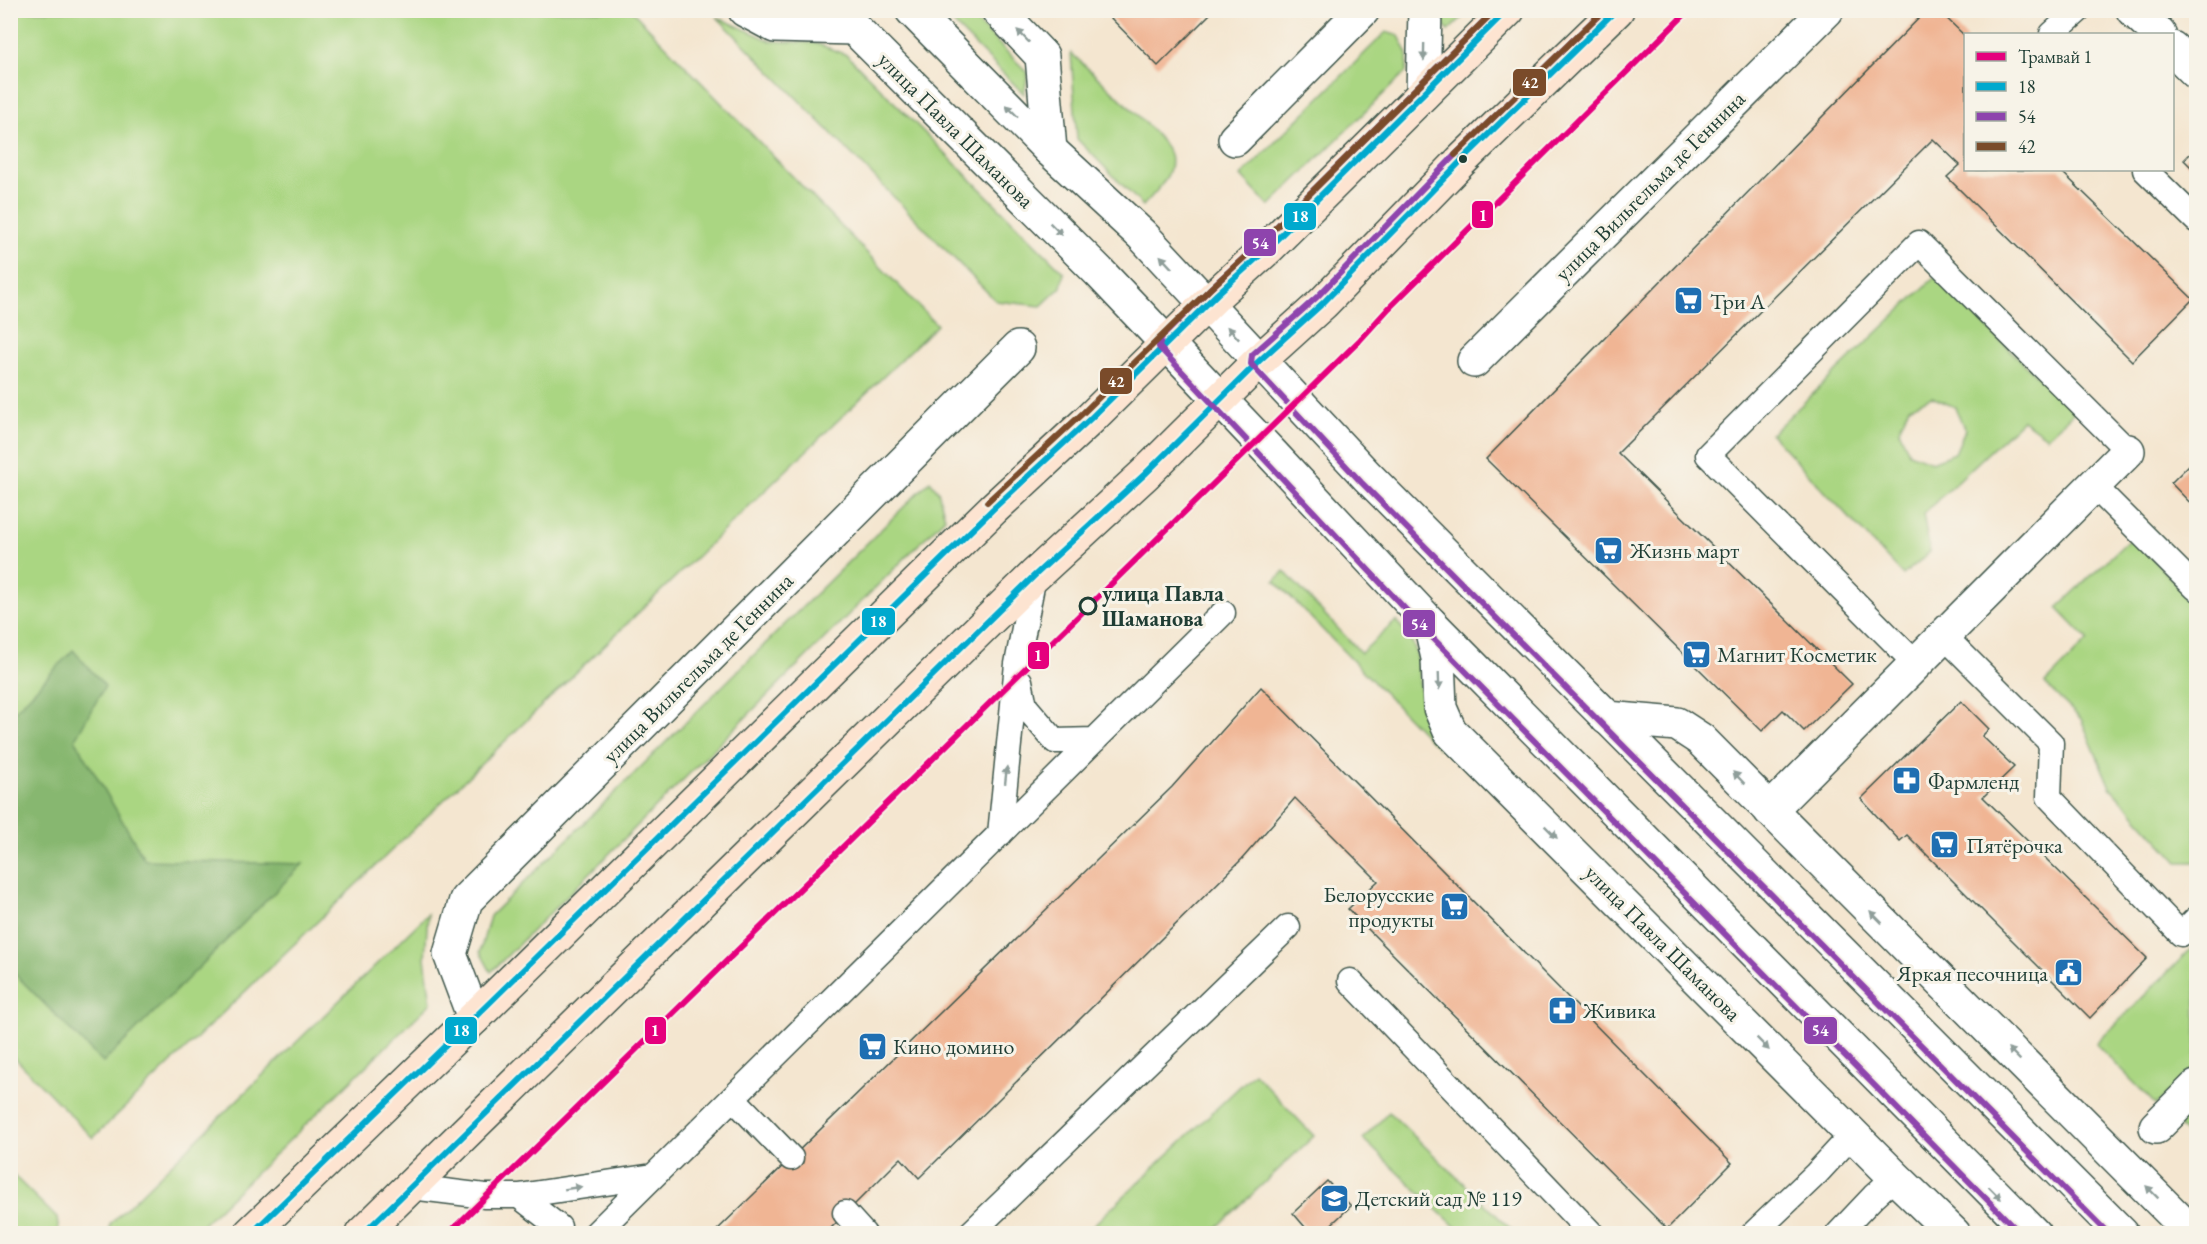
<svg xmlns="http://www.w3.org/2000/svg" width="2207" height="1244" font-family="'EB Garamond',serif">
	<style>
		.green { fill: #aad682; stroke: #648a5b; stroke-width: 1.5; fill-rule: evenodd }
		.forest { fill: #87b770; stroke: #537a52; stroke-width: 1.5 }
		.building { fill: #f0b594 }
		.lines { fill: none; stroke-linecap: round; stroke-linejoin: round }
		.service-casing { stroke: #3f564b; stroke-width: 27 }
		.pedestrian-casing { stroke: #3f564b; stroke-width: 36 }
		.minor-casing { stroke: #3f564b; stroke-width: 36 }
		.tertiary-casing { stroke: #3f564b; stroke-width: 36 }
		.secondary-casing { stroke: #3f564b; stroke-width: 36 }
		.service { stroke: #fff; stroke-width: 24 }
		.pedestrian { stroke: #fff; stroke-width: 33 }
		.minor { stroke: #fff; stroke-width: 33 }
		.tertiary { stroke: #fff; stroke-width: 33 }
		.secondary { stroke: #fde4d1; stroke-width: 33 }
		.bus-1-casing { stroke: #f7f3e8; stroke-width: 10 }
		.bus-2-casing { stroke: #f7f3e8; stroke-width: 10 }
		.bus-3-casing { stroke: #f7f3e8; stroke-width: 10 }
		.bus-1 { stroke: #00a9ce; stroke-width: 6 }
		.bus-2 { stroke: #8e44ad; stroke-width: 6 }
		.bus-3 { stroke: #7a4b2a; stroke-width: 6 }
		.tram-1-casing { stroke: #f7f3e8; stroke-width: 10 }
		.tram-1 { stroke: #e5007d; stroke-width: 6 }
		.oneway { fill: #8f9e9a }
		.bus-dot { fill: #1f3d34; stroke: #f7f3e8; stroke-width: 2 }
		.stop-dot { fill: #f7f3e8; stroke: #1f3d34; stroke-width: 3 }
		.labels { text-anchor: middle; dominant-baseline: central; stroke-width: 6; stroke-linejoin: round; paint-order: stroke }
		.street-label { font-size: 22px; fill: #1f3d34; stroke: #f7f3e8 }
		.poi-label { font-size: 22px; fill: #1f3d34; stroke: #f7f3e8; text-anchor: start }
		.stop-label { font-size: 22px; font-weight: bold; fill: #1f3d34; stroke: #f7f3e8; text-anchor: start }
		.line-badge { stroke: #f7f3e8; stroke-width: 2 }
		.badge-label { font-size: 16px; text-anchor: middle; font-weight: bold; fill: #fff }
	</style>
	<rect width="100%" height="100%" fill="#f7f3e8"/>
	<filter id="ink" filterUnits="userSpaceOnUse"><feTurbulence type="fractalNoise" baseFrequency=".0167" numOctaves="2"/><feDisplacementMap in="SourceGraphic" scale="12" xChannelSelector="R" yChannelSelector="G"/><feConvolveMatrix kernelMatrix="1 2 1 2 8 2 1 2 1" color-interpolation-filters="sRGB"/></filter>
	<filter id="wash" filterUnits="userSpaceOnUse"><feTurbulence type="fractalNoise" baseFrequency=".008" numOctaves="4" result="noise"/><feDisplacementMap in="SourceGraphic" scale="24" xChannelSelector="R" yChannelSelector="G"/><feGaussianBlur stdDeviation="1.35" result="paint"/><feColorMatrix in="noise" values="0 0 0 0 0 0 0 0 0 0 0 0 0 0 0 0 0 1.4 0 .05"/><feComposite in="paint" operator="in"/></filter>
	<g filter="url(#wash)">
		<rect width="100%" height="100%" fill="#f4e6d0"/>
		<path class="green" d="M10 11H632L937 325 93 1138 11 1054Z
			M941 11H966L1028 73 1024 94Z
			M1442 11V10L1469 11 1448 31 1442 21Z
			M717 17 771 41 815 43 847 55 1064 273 1061 287 1041 306 996 301Z
			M1386 32 1399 36 1408 54 1406 72 1269 206 1241 176Z
			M1071 53C1089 70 1166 137 1170 155 1175 176 1155 192 1143 206L1077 139Z
			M1935 277 2074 412 2047 437 2023 420 1923 514 1930 552 1903 575 1771 434ZM1932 397 1955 407 1965 430 1955 453 1932 462 1909 453 1899 430 1909 407Z
			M930 481 938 491 945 518 491 972 480 952 490 916Z
			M2132 537 2196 605V862H2178L2110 787 2081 719 2045 684 2088 640 2057 608Z
			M1284 571 1361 653 1396 621C1425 652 1416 662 1421 700 1423 716 1433 734 1439 749L1275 581Z
			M428 914 425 958 431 1003 194 1233H110V1224Z
			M2196 944V1065L2156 1105 2096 1044Z
			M1254 1073 1314 1136 1211 1233H1085Z
			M2196 1103V1142L2176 1124Z
			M1389 1112 1515 1233H1462L1363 1139Z
			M10 1172 57 1218 59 1233H11Z"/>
		<path class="forest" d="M73 650 105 686 75 739 145 860 303 864 103 1063 11 970V715Z"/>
		<g id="blocks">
			<path class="building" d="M1103 10H1214L1158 66Z
				M1927 10H1938L1966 37V170H2060L2193 299 2132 361 1947 177 1960 165 1933 139 1618 453 1852 684 1804 731 1783 710 1762 731 1486 459Z
				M2196 148V172L2184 160Z
				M2196 458V509L2171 483Z
				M1261 687 1732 1163 1667 1229 1348 909 1378 881 1295 798 1242 859 919 1178 901 1158 825 1234H713L1172 787Z
				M1961 701 1989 729 1982 736 2014 767 1983 797 2147 958 2090 1018 1907 835 1900 841 1861 799Z
				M1327 1181 1351 1206 1321 1234H1311L1293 1213Z"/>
		</g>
	</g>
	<g filter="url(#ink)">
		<use href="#blocks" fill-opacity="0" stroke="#3f564b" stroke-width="1.5"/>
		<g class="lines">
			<defs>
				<path id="service" d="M2052 34 2079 10
					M2145 170 2196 220
					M2094 486 2196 588
					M1944 636 2051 743 2049 797 2181 934 2196 919
					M1916 664 1708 455 1919 243 2128 451
					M1020 681 1025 706 1055 741 1095 740
					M1000 834 1017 664 1034 576
					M1350 981 1592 1234
					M733 1098 791 1158
					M411 1187 485 1196H519L653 1176
					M519 1196 559 1227V1234
					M845 1213 864 1234
					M595 1234 1223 613
					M970 1234 1288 927
					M1753 1234 1816 1174 1853 1134
					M1838 1234 1874 1196 1895 1177"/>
				<path id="pedestrian" d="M2156 1127 2196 1087"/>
				<path id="minor" d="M745 10 775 26 854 28
					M998 10 1042 56 1050 150
					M2133 10 2159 34
					M2172 48 2196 72
					M1423 94 1425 10
					M1235 139 1363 10
					M1474 361 1827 10
					M1430 623 1438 658 1440 708 1450 731 1895 1177 1954 1234
					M1607 718 1677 724 1700 739 2193 1234
					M1770 810 2128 451
					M474 1018 450 954 466 900 1018 348"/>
				<path id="tertiary" d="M836 10 1099 272 1272 454 1430 623 2034 1234
					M912 10 1050 150 1142 235 1367 476 2122 1234"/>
				<path id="secondary" d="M250 1234 474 1018 993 509 1090 419 1217 294 1268 248 1508 10
					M362 1234 1034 576 1145 474 1259 361 1323 303 1461 161 1617 10"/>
			</defs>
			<use href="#service" class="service-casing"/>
			<use href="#pedestrian" class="pedestrian-casing"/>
			<use href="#minor" class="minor-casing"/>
			<use href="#tertiary" class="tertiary-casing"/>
			<use href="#secondary" class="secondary-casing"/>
			<use href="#service" class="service"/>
			<use href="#pedestrian" class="pedestrian"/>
			<use href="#minor" class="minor"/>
			<use href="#tertiary" class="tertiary"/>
			<use href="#secondary" class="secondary"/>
			<defs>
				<path id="bus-1" d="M251 1234 474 1018 993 509 1090 419 1217 294 1268 248 1507 10
					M363 1234 1034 576 1145 474 1259 361 1323 303 1461 161 1616 10"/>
				<path id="bus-2" d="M1495 10 1262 241 1211 288 1161 338 1159 347 1424 629 2021 1234
					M1604 10 1455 155 1317 297 1252 355 1251 364 1361 482 2109 1234"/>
				<path id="bus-3" d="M1455 155 1604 10
					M987 502 1084 412 1211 288 1262 241 1495 10"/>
			</defs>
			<use href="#bus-1" class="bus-1-casing"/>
			<use href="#bus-2" class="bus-2-casing"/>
			<use href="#bus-3" class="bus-3-casing"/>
			<use href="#bus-1" class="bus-1"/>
			<use href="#bus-2" class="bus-2"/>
			<use href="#bus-3" class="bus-3"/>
			<defs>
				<path id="tram-1" d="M448 1234 1359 341 1389 308 1689 10"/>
			</defs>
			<use href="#tram-1" class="tram-1-casing"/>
			<use href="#tram-1" class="tram-1"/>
		</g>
		<defs><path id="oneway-solid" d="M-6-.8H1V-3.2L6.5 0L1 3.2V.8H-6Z" transform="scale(1.5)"/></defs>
		<g class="oneway">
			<use href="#oneway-solid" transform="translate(1023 36) rotate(-134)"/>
			<use href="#oneway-solid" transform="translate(1424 52) rotate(91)"/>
			<use href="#oneway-solid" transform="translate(1012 111) rotate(-135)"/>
			<use href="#oneway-solid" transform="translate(1056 229) rotate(45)"/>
			<use href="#oneway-solid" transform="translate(1166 262) rotate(-133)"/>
			<use href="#oneway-solid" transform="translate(1233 333) rotate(-133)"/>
			<use href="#oneway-solid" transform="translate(1439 681) rotate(88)"/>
			<use href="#oneway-solid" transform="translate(1006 775) rotate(-84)"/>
			<use href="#oneway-solid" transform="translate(1739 778) rotate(-134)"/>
			<use href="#oneway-solid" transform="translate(1551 832) rotate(45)"/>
			<use href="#oneway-solid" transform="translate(1876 917) rotate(-135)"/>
			<use href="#oneway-solid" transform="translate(1763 1044) rotate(45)"/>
			<use href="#oneway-solid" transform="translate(2014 1054) rotate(-135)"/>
			<use href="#oneway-solid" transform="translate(573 1188) rotate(-9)"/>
			<use href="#oneway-solid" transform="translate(2152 1192) rotate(-135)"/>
			<use href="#oneway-solid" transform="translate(1995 1193) rotate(45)"/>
		</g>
	</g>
	<defs>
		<symbol id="supermarket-square" viewBox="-11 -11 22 22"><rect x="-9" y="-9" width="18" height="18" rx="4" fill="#1f6fb2" stroke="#f7f3e8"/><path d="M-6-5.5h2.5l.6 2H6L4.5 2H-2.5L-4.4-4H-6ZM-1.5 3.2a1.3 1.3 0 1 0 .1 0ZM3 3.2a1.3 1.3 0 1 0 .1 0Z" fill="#fff"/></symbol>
		<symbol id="pharmacy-square" viewBox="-11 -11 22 22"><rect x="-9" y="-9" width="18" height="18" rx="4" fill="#1f6fb2" stroke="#f7f3e8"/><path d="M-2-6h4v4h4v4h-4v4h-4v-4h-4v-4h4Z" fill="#fff"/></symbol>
		<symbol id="civic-square" viewBox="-11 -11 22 22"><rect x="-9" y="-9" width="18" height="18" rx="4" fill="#1f6fb2" stroke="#f7f3e8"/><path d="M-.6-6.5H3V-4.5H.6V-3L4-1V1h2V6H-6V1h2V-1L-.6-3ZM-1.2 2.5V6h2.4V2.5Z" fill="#fff"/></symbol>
		<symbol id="school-square" viewBox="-11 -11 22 22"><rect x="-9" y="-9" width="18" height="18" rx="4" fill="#1f6fb2" stroke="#f7f3e8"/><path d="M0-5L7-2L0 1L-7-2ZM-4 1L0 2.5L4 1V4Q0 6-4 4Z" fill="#fff"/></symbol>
	</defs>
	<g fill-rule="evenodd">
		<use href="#supermarket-square" x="1672" y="284" width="33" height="33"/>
		<use href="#supermarket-square" x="1592" y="534" width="33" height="33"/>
		<use href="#supermarket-square" x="1680" y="638" width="33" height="33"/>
		<use href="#pharmacy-square" x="1890" y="764" width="33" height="33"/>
		<use href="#supermarket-square" x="1928" y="828" width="33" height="33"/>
		<use href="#supermarket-square" x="1438" y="890" width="33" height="33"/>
		<use href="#civic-square" x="2052" y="956" width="33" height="33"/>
		<use href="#pharmacy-square" x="1546" y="994" width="33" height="33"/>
		<use href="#supermarket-square" x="856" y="1030" width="33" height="33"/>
		<use href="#school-square" x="1318" y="1182" width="33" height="33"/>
	</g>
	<circle class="bus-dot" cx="1463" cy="159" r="5"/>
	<circle class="stop-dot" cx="1088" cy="606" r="8"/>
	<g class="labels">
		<g class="street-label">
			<text transform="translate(956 130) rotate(45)">улица Павла Шаманова</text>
			<text transform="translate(1650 186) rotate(-45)">улица Вильгельма де Геннина</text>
			<text transform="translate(698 668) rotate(-45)">улица Вильгельма де Геннина</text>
			<text transform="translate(1663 943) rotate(45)">улица Павла Шаманова</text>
		</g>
		<g class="poi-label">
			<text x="1710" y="301">Три А</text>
			<text x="1630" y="550">Жизнь март</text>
			<text x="1717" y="654">Магнит Косметик</text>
			<text x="1928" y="781">Фармленд</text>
			<text x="1966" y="845">Пятёрочка</text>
			<text x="1434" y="894" text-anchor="end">Белорусские<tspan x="1434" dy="25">продукты</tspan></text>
			<text x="2048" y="973" text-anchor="end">Яркая песочница</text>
			<text x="1583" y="1010">Живика</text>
			<text x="893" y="1046">Кино домино</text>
			<text x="1355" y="1198">Детский сад № 119</text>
		</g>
		<g class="stop-label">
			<text x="1102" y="593">улица Павла<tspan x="1102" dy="25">Шаманова</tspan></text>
		</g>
	</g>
	<g class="line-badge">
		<rect x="1512" y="68" width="35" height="29" rx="6" fill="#7a4b2a"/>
		<rect x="1471" y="200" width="23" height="29" rx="6" fill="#e5007d"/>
		<rect x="1283" y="202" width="34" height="29" rx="6" fill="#00a9ce"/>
		<rect x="1243" y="228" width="34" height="29" rx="6" fill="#8e44ad"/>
		<rect x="1099" y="367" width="34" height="28" rx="6" fill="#7a4b2a"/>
		<rect x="861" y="607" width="35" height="29" rx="6" fill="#00a9ce"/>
		<rect x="1402" y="609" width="34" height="29" rx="6" fill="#8e44ad"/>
		<rect x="1027" y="641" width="23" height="29" rx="6" fill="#e5007d"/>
		<rect x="444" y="1016" width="34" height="29" rx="6" fill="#00a9ce"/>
		<rect x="1803" y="1016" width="35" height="29" rx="6" fill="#8e44ad"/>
		<rect x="644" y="1016" width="23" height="29" rx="6" fill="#e5007d"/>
	</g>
	<g class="badge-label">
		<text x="1530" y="88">42</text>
		<text x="1483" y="221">1</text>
		<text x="1300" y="222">18</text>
		<text x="1260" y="249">54</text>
		<text x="1116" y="387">42</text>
		<text x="878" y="627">18</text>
		<text x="1419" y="630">54</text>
		<text x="1038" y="661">1</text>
		<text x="461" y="1036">18</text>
		<text x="1820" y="1036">54</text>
		<text x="655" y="1036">1</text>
	</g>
	<rect width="2207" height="1244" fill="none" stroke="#f7f3e8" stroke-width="36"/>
	<rect x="1964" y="33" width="210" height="138" fill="#f7f3e8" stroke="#a1aaa0" stroke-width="1.5"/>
	<rect x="1976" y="52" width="30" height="9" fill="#e5007d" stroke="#a1aaa0" stroke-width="1.5"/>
	<text x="2018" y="63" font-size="18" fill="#1f3d34">Трамвай 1</text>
	<rect x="1976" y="82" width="30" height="9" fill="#00a9ce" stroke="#a1aaa0" stroke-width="1.5"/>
	<text x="2018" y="93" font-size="18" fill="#1f3d34">18</text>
	<rect x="1976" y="112" width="30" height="9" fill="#8e44ad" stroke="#a1aaa0" stroke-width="1.5"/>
	<text x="2018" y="123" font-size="18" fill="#1f3d34">54</text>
	<rect x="1976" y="142" width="30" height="9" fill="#7a4b2a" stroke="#a1aaa0" stroke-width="1.5"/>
	<text x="2018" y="153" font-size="18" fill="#1f3d34">42</text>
</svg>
